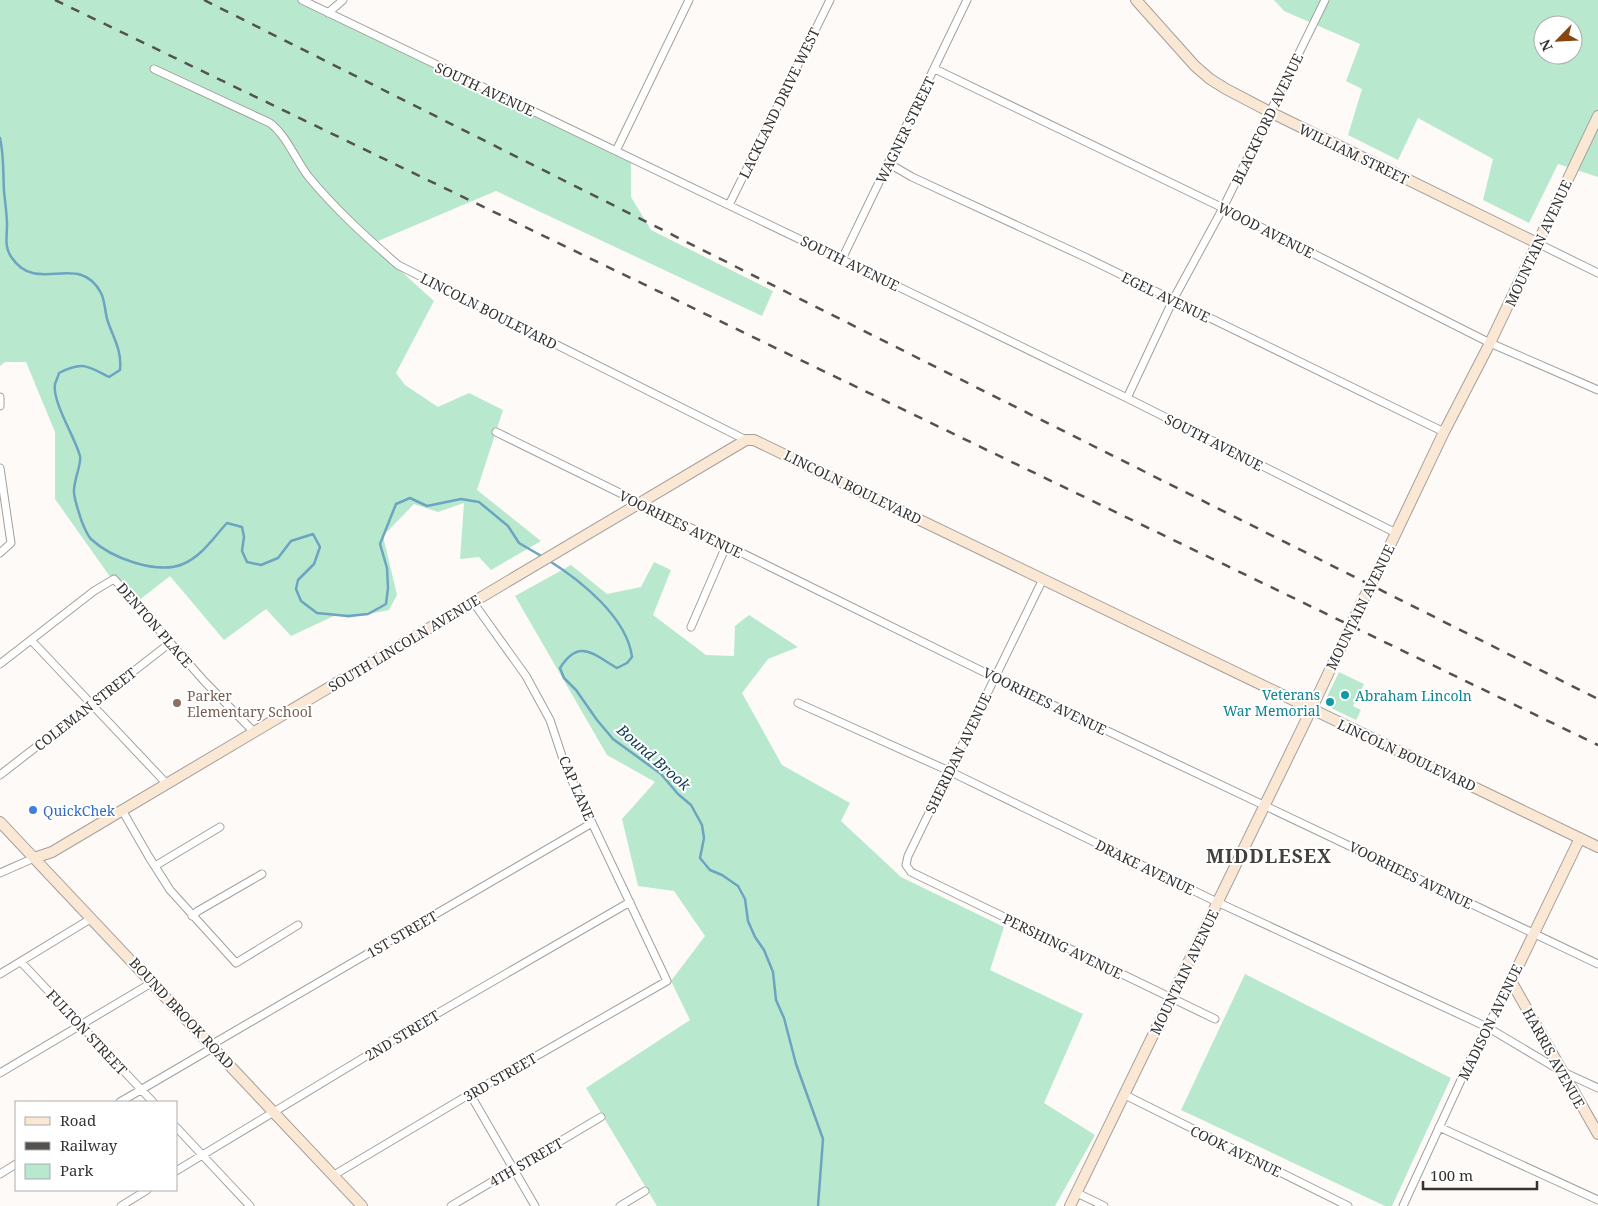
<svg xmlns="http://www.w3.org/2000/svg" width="1598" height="1206" font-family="'Noto Serif',serif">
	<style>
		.green { fill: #b8e9cf; fill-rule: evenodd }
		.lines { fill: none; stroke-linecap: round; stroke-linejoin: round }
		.stream { stroke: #6da4c0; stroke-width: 2.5 }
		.street-casing { stroke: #a3a09c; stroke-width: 9 }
		.secondary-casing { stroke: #a3a09c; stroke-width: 12 }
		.street { stroke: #fff; stroke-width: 7 }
		.secondary { stroke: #fae7d4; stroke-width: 10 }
		.rail { stroke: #545250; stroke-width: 2.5; stroke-dasharray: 9 9; stroke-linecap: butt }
		.secondary-bridge-casing { stroke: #a3a09c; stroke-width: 12; stroke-linecap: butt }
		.secondary-bridge { stroke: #fae7d4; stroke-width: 10 }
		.culture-dot { fill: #0f9aa8; stroke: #fff; stroke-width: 2 }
		.education-dot { fill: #8d6e63; stroke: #fff; stroke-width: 2 }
		.shop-dot { fill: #3f7fe0; stroke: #fff; stroke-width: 2 }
		.labels { text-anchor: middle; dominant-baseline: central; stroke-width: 4; stroke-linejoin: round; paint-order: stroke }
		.street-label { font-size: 14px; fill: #353332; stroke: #fff }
		.culture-label { font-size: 14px; fill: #0d838f; stroke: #fff; text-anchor: end }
		.education-label { font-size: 14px; fill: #785e54; stroke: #fff; text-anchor: start }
		.shop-label { font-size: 14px; fill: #366cbe; stroke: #fff; text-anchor: start }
		.water-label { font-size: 15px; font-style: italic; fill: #0d3c51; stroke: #fff }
		.district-label { font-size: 19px; font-weight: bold; letter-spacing: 1px; fill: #423f3c; stroke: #fff }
	</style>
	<rect width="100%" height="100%" fill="#fefaf7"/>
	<path class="green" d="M0 0H306L631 157V197L651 230 773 291 762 316 496 191 371 244 434 301 396 373 405 385 438 407 469 393 503 410 477 490 541 541 491 570 479 557 460 559 464 503 438 512 414 504 383 536 397 595 389 610 349 618 336 615 291 636 266 609 224 640 170 576 138 601 118 588 55 499V432L26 362H5L0 366Z
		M1274 0H1598V177L1558 164 1529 223 1483 200 1493 159 1418 118 1398 160 1348 135 1362 89 1346 81 1360 44 1284 11ZM1543 25H1573V55H1543Z
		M654 562 671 570 653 615 706 655 734 656 735 626 749 615 798 647 768 659 742 693 782 765 850 803 841 821 901 877 1004 927 990 970 1083 1014 1044 1103 1095 1135 1055 1206H657L586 1088 690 1020 671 981 705 936 674 891 638 886 622 819 655 782 607 755 515 596 571 565 607 594 641 587Z
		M1339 672 1364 684 1353 706 1361 710 1356 720 1329 707 1326 699Z
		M1245 974 1451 1078 1392 1206H1385L1181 1110Z"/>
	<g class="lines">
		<path class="stream" d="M0 138C4 155 3 173 4 191 5 202 7 214 7 225 7 237 4 248 12 258 37 295 79 251 101 293 105 300 105 314 108 322 114 339 122 351 120 370L109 377C87 366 83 361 59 373 58 377 56 381 55 384 52 402 75 437 80 456 82 464 73 481 74 493 75 502 79 513 82 522 84 527 87 535 91 539 111 558 157 575 183 564 202 556 213 538 227 523L242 527 244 537 242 551 247 562 261 565 278 558 291 541 313 534 320 547 314 564 298 580 296 589 301 601 317 613 348 616 368 614 386 604 388 588 387 568 380 544 396 504 410 498 427 506 461 499 479 502 508 526 519 543 543 557
			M548 560C580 580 627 617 632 657L627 663 617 668C593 654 579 638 560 668L564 678 576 690 597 720 613 739 661 774 678 794 691 805 702 825 704 838 700 858 710 870 722 875 738 886 745 899 748 921 755 937 764 950 773 972 776 1000 784 1018 796 1064 823 1139 818 1206"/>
		<defs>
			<path id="street" d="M302 0 901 288 1127 398 1396 533
				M328 13 343 0
				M154 69 270 123C287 136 295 159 308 176 335 209 366 237 398 265L746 440
				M935 69 1223 208 1490 343 1598 390
				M616 151 689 0
				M888 163 912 177 1085 257 1444 432
				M729 205 830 0
				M1537 243 1598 273
				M842 259 967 0
				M0 397V406
				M1127 398 1173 300 1223 208 1325 0
				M496 432 996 678 1598 964
				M0 468 11 543 0 553
				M1043 579 908 856 906 865 911 872 1215 1019
				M691 627 726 546
				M31 640 166 783
				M0 664 94 591 114 579 205 682 254 732
				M798 703 949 771 1217 902 1487 1027 1561 1071 1598 1088
				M0 775 170 643
				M122 810 149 857 170 890 236 963 298 925
				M155 866 220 827
				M0 873 34 858
				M192 916 198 911 262 874
				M21 962 153 1102
				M0 974 92 918
				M211 1045 592 823
				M0 1073 153 982
				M470 1094 535 1206
				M1125 1095 1348 1206
				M120 1102 214 1047
				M176 1127 250 1206
				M1439 1127 1598 1200
				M176 1171 426 1020 630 902
				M0 1174 16 1164
				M334 1175 470 1094 667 981 566 768 550 720 526 676 473 602
				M1077 1193 1104 1206
				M121 1206 147 1190
				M451 1206 601 1117
				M620 1206 645 1191
				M1403 1206 1473 1054 1511 981"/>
			<path id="secondary" d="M1136 0 1195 66 1210 79 1226 89 1270 112 1537 243
				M1384 558 1444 432 1490 343 1598 116
				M0 822 362 1206
				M1580 838 1511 981 1598 1134
				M34 858 52 852 746 440H754L1598 847
				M1070 1206 1311 710 1361 604"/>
		</defs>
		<use href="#street" class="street-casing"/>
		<use href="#secondary" class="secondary-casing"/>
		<use href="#street" class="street"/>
		<use href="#secondary" class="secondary"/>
		<path class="rail" d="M55 0 1598 745
			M204 0 1598 699"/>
		<defs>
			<path id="secondary-bridge" d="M1361 604 1384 558"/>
		</defs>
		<use href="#secondary-bridge" class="secondary-bridge-casing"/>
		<use href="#secondary-bridge" class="secondary-bridge"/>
	</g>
	<g class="culture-dot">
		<circle cx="1345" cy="695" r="5"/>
		<circle cx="1330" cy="702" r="5"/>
	</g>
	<circle class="education-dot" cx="177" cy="703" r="5"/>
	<circle class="shop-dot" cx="33" cy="810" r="5"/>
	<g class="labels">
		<g class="street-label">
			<text transform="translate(485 89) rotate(25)">SOUTH AVENUE</text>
			<text transform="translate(779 103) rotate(-64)">LACKLAND DRIVE WEST</text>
			<text transform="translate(1267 119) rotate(-64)">BLACKFORD AVENUE</text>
			<text transform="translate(905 130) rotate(-64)">WAGNER STREET</text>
			<text transform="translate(1354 154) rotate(26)">WILLIAM STREET</text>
			<text transform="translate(1266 230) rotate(27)">WOOD AVENUE</text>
			<text transform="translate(1538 243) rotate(-65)">MOUNTAIN AVENUE</text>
			<text transform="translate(850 263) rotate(26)">SOUTH AVENUE</text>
			<text transform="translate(1166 297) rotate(26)">EGEL AVENUE</text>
			<text transform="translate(489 311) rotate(27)">LINCOLN BOULEVARD</text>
			<text transform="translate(1214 442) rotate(27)">SOUTH AVENUE</text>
			<text transform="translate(853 487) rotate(26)">LINCOLN BOULEVARD</text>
			<text transform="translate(681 524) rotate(26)">VOORHEES AVENUE</text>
			<text transform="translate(1360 607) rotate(-64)">MOUNTAIN AVENUE</text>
			<text transform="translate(155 625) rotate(49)">DENTON PLACE</text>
			<text transform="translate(404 643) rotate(-31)">SOUTH LINCOLN AVENUE</text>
			<text transform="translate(1045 701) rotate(26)">VOORHEES AVENUE</text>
			<text transform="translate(85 709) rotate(-38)">COLEMAN STREET</text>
			<text transform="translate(958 753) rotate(-64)">SHERIDAN AVENUE</text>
			<text transform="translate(1407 755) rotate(25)">LINCOLN BOULEVARD</text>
			<text transform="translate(577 788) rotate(67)">CAP LANE</text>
			<text transform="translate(1145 867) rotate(26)">DRAKE AVENUE</text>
			<text transform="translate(1411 875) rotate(26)">VOORHEES AVENUE</text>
			<text transform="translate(402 934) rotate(-30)">1ST STREET</text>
			<text transform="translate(1063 946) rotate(26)">PERSHING AVENUE</text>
			<text transform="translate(1184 972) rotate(-64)">MOUNTAIN AVENUE</text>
			<text transform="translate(182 1013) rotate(47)">BOUND BROOK ROAD</text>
			<text transform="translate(1490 1022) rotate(-64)">MADISON AVENUE</text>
			<text transform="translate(87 1032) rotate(47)">FULTON STREET</text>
			<text transform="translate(402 1035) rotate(-31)">2ND STREET</text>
			<text transform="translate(1554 1058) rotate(61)">HARRIS AVENUE</text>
			<text transform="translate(500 1077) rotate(-30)">3RD STREET</text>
			<text transform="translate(1236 1151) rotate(26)">COOK AVENUE</text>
			<text transform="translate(526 1162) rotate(-30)">4TH STREET</text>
		</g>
		<g class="culture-label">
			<text x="1320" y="694">Veterans<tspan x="1320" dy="16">War Memorial</tspan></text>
			<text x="1355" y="695" text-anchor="start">Abraham Lincoln</text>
		</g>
		<g class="education-label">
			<text x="187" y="695">Parker<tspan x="187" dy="16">Elementary School</tspan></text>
		</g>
		<g class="shop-label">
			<text x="43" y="810">QuickChek</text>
		</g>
		<g class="water-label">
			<text transform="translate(654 757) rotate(41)">Bound Brook</text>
		</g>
		<g class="district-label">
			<text x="1269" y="856">MIDDLESEX</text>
		</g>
	</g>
	<rect x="15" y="1101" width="162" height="90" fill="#ffffff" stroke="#aeadad"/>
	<rect x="25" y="1117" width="25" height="8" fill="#fae7d4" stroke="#aeadad"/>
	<text x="60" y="1126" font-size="15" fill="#353332">Road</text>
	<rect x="25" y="1142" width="25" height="8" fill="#545250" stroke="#aeadad"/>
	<text x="60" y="1151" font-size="15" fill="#353332">Railway</text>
	<rect x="25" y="1164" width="25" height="15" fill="#b8e9cf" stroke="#aeadad"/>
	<text x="60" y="1176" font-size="15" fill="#353332">Park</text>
	<g transform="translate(1558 40) rotate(246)"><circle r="24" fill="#ffffff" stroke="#aeadad"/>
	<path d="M0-4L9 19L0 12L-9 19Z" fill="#86460e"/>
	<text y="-8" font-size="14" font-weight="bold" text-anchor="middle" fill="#353332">N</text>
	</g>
	<path d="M1423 1181v8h114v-8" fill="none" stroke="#353332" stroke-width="2.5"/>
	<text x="1430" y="1181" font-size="15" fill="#353332" stroke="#ffffff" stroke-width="4" paint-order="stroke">100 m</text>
</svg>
